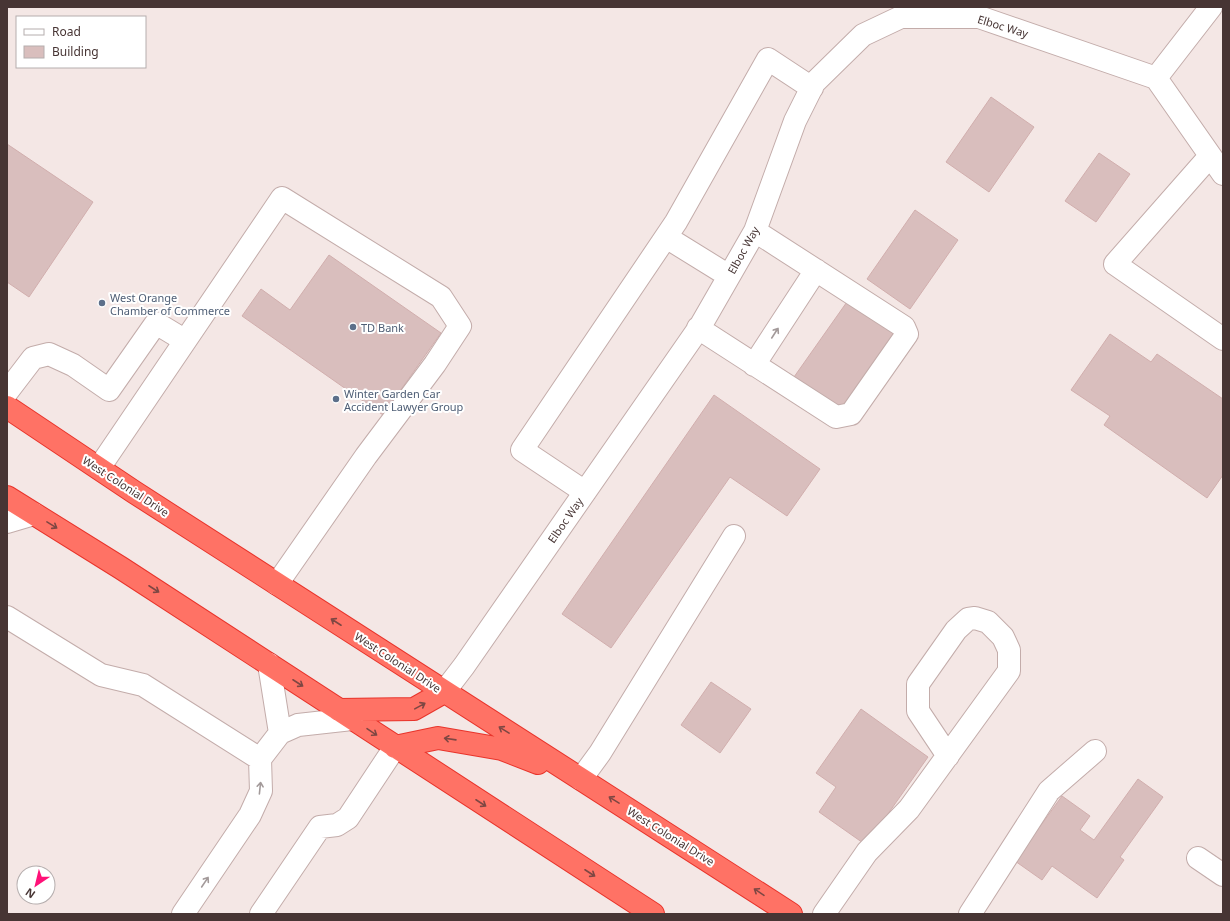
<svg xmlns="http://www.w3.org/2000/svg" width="1230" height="921" font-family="'Noto Sans',sans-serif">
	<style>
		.building { fill: #d9bebd; stroke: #d1aead }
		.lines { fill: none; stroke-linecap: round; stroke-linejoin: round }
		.minor-casing { stroke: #c3acaa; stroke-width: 24 }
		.highway-casing { stroke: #e8342b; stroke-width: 24 }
		.minor { stroke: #fff; stroke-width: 22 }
		.highway { stroke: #ff7265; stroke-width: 22 }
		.oneway { stroke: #a39a9a }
		.oneway2 { stroke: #7e4743 }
		.service-dot { fill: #5c6f8a; stroke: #fff; stroke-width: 1.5 }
		.labels { text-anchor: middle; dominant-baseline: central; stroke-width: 4; stroke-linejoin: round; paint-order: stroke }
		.street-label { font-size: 11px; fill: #473534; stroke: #fff }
		.service-label { font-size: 11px; fill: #4e5e75; stroke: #fff; text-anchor: start }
	</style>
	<rect width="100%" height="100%" fill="#f4e7e5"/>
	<path class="building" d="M991 97 1034 127 989 192 946 162Z
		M7 144 93 202 29 297 7 282Z
		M1099 153 1130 174 1096 222 1065 201Z
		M915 210 958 240 910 309 867 279Z
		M329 255 441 333 383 415 242 316 261 289 290 310Z
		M849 299 899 334 844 412 794 377Z
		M1110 334 1151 362 1157 354 1223 399V475L1207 498 1104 425 1110 416 1071 390Z
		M714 395 820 469 787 516 730 477 611 648 562 614Z
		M711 682 751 709 720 753 681 725Z
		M861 709 928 757 866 845 819 812 836 787 816 773Z
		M1138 779 1163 797 1120 857 1124 860 1097 898 1052 866 1042 880 1015 861 1062 796 1090 816 1080 830 1094 840Z"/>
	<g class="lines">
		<defs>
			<path id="minor" d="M1156 78 1223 174
				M1156 78 1211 7
				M1210 156 1115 264 1223 339
				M666 237 729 276
				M698 328 836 417 851 414 907 334 904 327 755 231
				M754 365 816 270
				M7 392 33 358 49 354 73 365 109 390 156 323 184 340
				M99 468 282 198 441 297 460 326 435 364 366 456 277 584
				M585 492 522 450 676 222 768 59 812 88
				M7 522 34 514
				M7 617 101 675 143 685 260 759
				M269 664 280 733
				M444 692 464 666 701 325 755 231 795 121 814 83 863 35 901 17H979L1156 78
				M581 779 600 753 734 536
				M1198 858 1223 875
				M183 914 250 815 261 791 260 759 280 733 298 725 352 719
				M261 914 320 827 337 825 348 818 395 747
				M824 914 867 852 909 809 1009 671V650L1003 637 988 622 975 618 968 619 956 630 918 684V711L948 756
				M970 914 1049 791 1095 751"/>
			<path id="highway" d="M7 407 134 492 791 914
				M7 497 121 568 653 914
				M339 710 414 709 444 692
				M395 747 438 738 502 749 538 763"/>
		</defs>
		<use href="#minor" class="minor-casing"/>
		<use href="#highway" class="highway-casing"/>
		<use href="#minor" class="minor"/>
		<use href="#highway" class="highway"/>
	</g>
	<defs><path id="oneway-shaft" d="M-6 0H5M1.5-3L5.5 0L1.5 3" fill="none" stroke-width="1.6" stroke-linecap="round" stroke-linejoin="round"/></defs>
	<g class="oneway">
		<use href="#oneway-shaft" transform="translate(775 333) rotate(-57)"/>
		<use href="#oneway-shaft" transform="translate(260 788) rotate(-84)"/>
		<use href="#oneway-shaft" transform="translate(205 882) rotate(-56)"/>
	</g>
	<g class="oneway2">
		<use href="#oneway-shaft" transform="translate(52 525) rotate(32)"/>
		<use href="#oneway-shaft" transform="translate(154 589) rotate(33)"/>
		<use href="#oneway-shaft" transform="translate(336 622) rotate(-147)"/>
		<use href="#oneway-shaft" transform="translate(298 683) rotate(33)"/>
		<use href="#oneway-shaft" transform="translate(420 706) rotate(-29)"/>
		<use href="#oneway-shaft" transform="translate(504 730) rotate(-148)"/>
		<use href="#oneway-shaft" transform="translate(372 732) rotate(34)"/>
		<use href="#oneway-shaft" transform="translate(450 739) rotate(-172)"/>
		<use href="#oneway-shaft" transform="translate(614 800) rotate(-148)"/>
		<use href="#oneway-shaft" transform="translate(481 803) rotate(33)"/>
		<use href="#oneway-shaft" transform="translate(590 873) rotate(33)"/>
		<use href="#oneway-shaft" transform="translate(759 892) rotate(-146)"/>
	</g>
	<g class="service-dot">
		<circle cx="102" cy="303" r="4"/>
		<circle cx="353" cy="327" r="4"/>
		<circle cx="336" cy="399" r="4"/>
	</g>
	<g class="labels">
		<g class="street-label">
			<text transform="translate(1003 26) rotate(17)">Elboc Way</text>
			<text transform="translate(743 250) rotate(-61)">Elboc Way</text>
			<text transform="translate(126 486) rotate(33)">West Colonial Drive</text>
			<text transform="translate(565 520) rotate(-55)">Elboc Way</text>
			<text transform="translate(398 662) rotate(33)">West Colonial Drive</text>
			<text transform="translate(671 836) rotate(32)">West Colonial Drive</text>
		</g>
		<g class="service-label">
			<text x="110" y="297">West Orange<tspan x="110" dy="13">Chamber of Commerce</tspan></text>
			<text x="361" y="327">TD Bank</text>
			<text x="344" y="393">Winter Garden Car<tspan x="344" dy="13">Accident Lawyer Group</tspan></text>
		</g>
	</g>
	<rect width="1230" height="921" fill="none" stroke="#473534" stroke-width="16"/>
	<rect x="16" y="16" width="130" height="52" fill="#ffffff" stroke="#b5aeae"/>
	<rect x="24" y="29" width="20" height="6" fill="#ffffff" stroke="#b5aeae"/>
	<text x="52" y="36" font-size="12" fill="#473534">Road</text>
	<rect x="24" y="46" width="20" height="12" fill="#d9bebd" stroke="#b5aeae"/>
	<text x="52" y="56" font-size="12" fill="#473534">Building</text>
	<g transform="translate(36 885) rotate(215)"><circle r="19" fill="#ffffff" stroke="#b5aeae"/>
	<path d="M0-3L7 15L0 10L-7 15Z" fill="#ff1178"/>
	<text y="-6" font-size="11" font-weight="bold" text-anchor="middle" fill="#473534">N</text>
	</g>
</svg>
